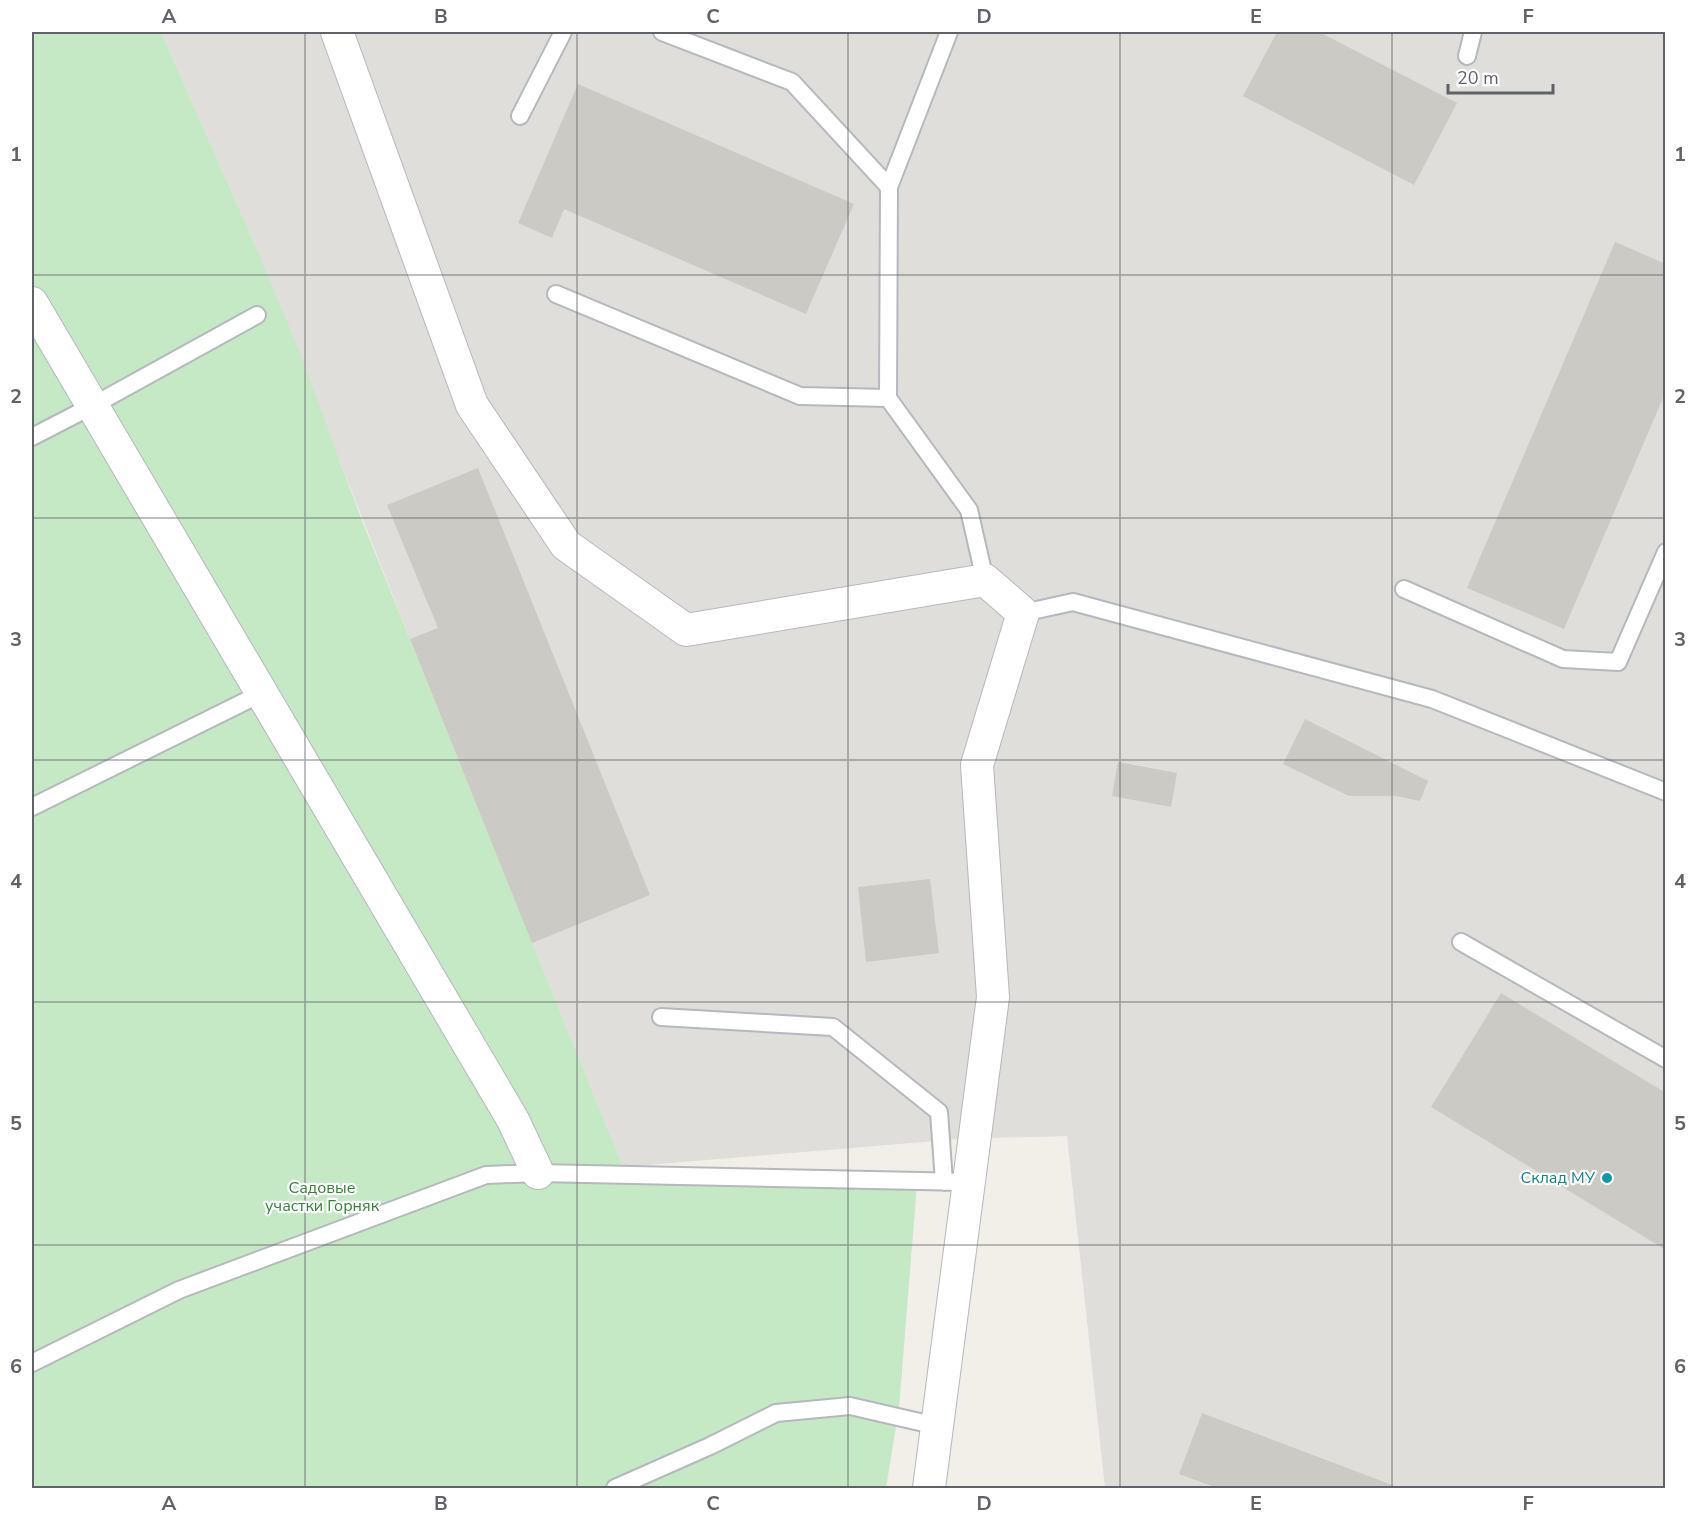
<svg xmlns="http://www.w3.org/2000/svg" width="1697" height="1520" font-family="'Nunito Sans',sans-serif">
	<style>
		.industrial { fill: #e0deda }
		.green { fill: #c5e8c5 }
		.building { fill: #cccac5 }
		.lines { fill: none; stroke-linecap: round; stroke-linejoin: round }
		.service-casing { stroke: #b5b8bc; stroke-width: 20 }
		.minor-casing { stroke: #b5b8bc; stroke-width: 34 }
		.service { stroke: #fff; stroke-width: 16 }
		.minor { stroke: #fff; stroke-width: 32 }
		.grid { fill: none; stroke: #5f6368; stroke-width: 1.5; stroke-opacity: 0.55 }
		.culture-dot { fill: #0f9aa8; stroke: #fff; stroke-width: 2 }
		.labels { text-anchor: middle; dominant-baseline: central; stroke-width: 4.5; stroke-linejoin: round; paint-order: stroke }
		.culture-label { font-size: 16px; fill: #0d838f; stroke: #fff; text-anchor: end }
		.park-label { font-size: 16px; fill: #348238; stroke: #fff }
		.neatline { fill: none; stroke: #5f6368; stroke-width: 2 }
		.grid-label { font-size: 20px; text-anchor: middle; font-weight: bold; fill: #5f6368 }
	</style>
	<rect width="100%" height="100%" fill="#f1efe8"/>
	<path class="industrial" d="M161 32H1665V1488H1105L1067 1136 959 1139 623 1167 410 639 252 238Z"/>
	<path class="green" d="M32 32H161L252 238 298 348 361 518 623 1167 917 1184 899 1408 886 1488H32Z"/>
	<path class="building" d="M1277 32H1319L1457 103 1414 185 1243 96Z
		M578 84 854 204 806 314 564 209 552 238 518 223Z
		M1615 242 1666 264V391L1564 629 1467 588Z
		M478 468 650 895 532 943 410 639 438 628 387 505Z
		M1305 719 1428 781 1420 801 1396 796H1349L1283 764Z
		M1118 762 1177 773 1171 807 1112 796Z
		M930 879 939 953 866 962 858 887Z
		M1501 993 1666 1093V1250L1431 1107Z
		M1202 1413 1400 1488H1217L1179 1474Z"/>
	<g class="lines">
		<defs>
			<path id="service" d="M662 32 792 82 889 187
				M949 32 889 187 888 398 969 510 985 580
				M1467 56 1473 32
				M520 116 563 32
				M556 294 800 396 888 398
				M32 437 92 406 257 315
				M1404 589 1563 659 1618 662 1666 552
				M1023 613 1073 602 1432 699 1666 792
				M32 807 262 693
				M1461 942 1666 1059
				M661 1017 833 1027 939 1112 944 1182
				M32 1363 179 1290 486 1175 538 1173 969 1182
				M615 1488 710 1446 776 1413 850 1406 937 1426"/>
			<path id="minor" d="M337 32 472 405 566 545 686 630 985 580 1023 613 977 765 993 997 929 1488
				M32 303 513 1120 538 1173"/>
		</defs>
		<use href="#service" class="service-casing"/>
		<use href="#minor" class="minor-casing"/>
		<use href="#service" class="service"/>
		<use href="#minor" class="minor"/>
	</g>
	<path class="grid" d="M305 32V1488M577 32V1488M848 32V1488M1120 32V1488M1392 32V1488M32 275H1666M32 518H1666M32 760H1666M32 1002H1666M32 1245H1666"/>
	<circle class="culture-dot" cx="1607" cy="1178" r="6"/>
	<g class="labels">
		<g class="culture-label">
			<text x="1595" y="1178">Склад МУ</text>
		</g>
		<g class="park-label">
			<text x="322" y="1188">Садовые<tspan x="322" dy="18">участки Горняк</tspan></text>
		</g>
	</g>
	<rect width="1697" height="1520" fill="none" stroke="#ffffff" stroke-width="66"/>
	<path d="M1448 84v9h105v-9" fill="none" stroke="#5f6368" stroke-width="3"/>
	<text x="1457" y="84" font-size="18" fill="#5f6368" stroke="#ffffff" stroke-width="4.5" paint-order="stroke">20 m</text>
	<rect x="33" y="33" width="1631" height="1454" class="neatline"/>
	<g class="grid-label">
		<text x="169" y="23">A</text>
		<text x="441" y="23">B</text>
		<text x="713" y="23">C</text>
		<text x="984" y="23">D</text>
		<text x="1256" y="23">E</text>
		<text x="1528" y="23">F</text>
		<text x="16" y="161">1</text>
		<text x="1680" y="161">1</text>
		<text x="16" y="403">2</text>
		<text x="1680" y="403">2</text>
		<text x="16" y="646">3</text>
		<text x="1680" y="646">3</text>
		<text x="16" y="888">4</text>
		<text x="1680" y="888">4</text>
		<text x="16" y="1130">5</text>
		<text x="1680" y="1130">5</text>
		<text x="16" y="1373">6</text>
		<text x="1680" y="1373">6</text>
		<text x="169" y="1510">A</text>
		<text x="441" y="1510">B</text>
		<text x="713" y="1510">C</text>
		<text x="984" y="1510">D</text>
		<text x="1256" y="1510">E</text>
		<text x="1528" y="1510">F</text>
	</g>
</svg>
